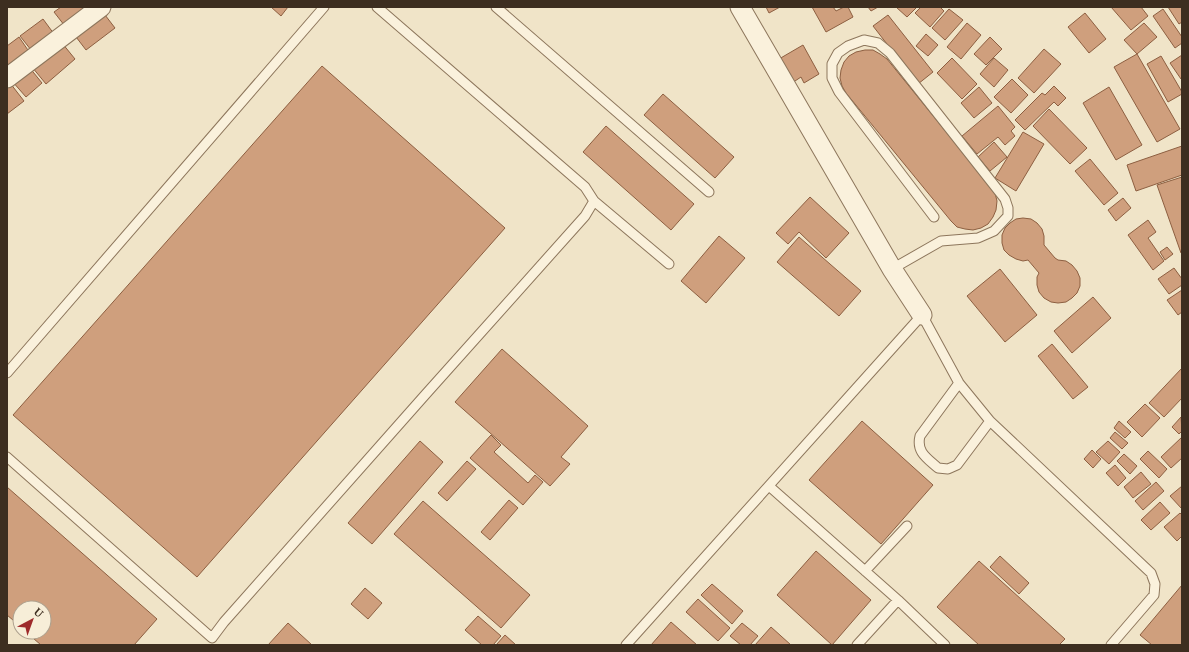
<svg xmlns="http://www.w3.org/2000/svg" width="1189" height="652" font-family="'PT Serif',serif">
	<style>
		.building { fill: #cf9f7d; stroke: #8d5f41 }
		.lines { fill: none; stroke-linecap: round; stroke-linejoin: round }
		.lane-casing { stroke: #8d765c; stroke-width: 11 }
		.street-casing { stroke: #8d765c; stroke-width: 21 }
		.lane { stroke: #faf1dc; stroke-width: 9 }
		.street { stroke: #faf1dc; stroke-width: 19 }
	</style>
	<rect width="100%" height="100%" fill="#f0e4c8"/>
	<path class="building" d="M61 7H96L68 30 54 12Z
		M271 7H288L281 16Z
		M766 7H780L769 13Z
		M812 7H833L836 11 844 7H848L853 17 826 32Z
		M868 7H878L871 11Z
		M896 7H917L907 17Z
		M921 7H940L944 11 930 27 915 13Z
		M1111 7H1141L1148 16 1131 30Z
		M1168 7H1182V22L1179 24Z
		M949 9 963 20 945 40 932 28Z
		M1163 9 1182 37V43L1175 48 1153 16Z
		M102 11 115 28 86 50 73 33Z
		M1085 13 1106 39 1089 53 1068 27Z
		M888 15 933 72 918 84 873 26Z
		M43 19 57 38 35 55 20 36Z
		M967 23 981 35 961 59 947 47Z
		M1144 23 1157 37 1137 54 1124 40Z
		M926 34 938 45 928 56 916 46Z
		M19 37 32 56 7 74V46Z
		M990 37 1002 49 986 65 974 54Z
		M62 43 75 59 46 84 32 67Z
		M803 45 819 74 804 83 801 77 792 83 779 59Z
		M1044 49 1061 64 1034 93 1018 78Z
		M865 50H873L880 54 887 59 990 186 995 193 997 201 996 210 993 217 988 224 981 228 973 230 965 229 957 227 951 221 846 93 842 86 840 78 841 70 844 62 849 56 856 52Z
		M1137 54 1180 129 1157 142 1114 67Z
		M1182 55V78L1181 79 1170 63Z
		M1161 56 1182 92V94L1168 102 1147 64Z
		M952 58 977 84 962 99 937 73Z
		M994 58 1008 70 994 87 980 74Z
		M322 66 505 228 197 577 13 415Z
		M29 67 42 83 26 97 12 81Z
		M1012 79 1028 95 1011 113 994 97Z
		M10 83 24 101 7 114V86Z
		M1054 86 1066 98 1058 106 1054 102 1025 130 1015 120 1042 93 1045 95Z
		M979 87 992 103 974 118 961 103Z
		M1109 87 1142 145 1116 160 1083 103Z
		M663 94 734 157 715 178 644 115Z
		M998 106 1015 127 1011 131 1015 136 1005 145 998 137 977 154 962 136Z
		M1049 109 1087 148 1070 164 1033 126Z
		M606 126 694 204 671 230 583 152Z
		M1023 132 1044 144 1016 191 995 178Z
		M994 142 1007 157 990 171 978 157Z
		M1182 146V175L1136 191 1127 165Z
		M1090 159 1118 193 1104 205 1075 171Z
		M1182 177V253H1181L1157 185Z
		M810 197 849 233 826 258 799 232 788 244 776 233Z
		M1123 198 1131 208 1116 221 1108 210Z
		M1023 218 1031 219 1037 223 1042 229 1044 236V245L1055 258 1058 260 1066 261 1072 265 1077 271 1080 278V286L1077 293 1072 298 1066 302 1058 303 1051 302 1044 298 1039 292 1037 285V277L1039 273 1028 260 1023 261 1016 259 1009 255 1004 250 1002 243V235L1005 228 1010 223 1016 219Z
		M1148 220 1156 232 1148 238 1164 261 1153 270 1128 235Z
		M719 236 745 258 706 303 681 281Z
		M799 237 861 291 839 316 777 262Z
		M1167 247 1173 254 1165 260 1160 252Z
		M1174 268 1182 279V285L1169 294 1158 279Z
		M1000 269 1037 315 1005 342 967 296Z
		M1182 290V312L1178 315 1167 300Z
		M1093 297 1111 318 1072 353 1054 331Z
		M1052 344 1088 387 1073 399 1038 356Z
		M502 349 588 426 561 457 570 464 550 486 455 402Z
		M1182 368V398L1164 417 1149 403Z
		M1145 404 1160 418 1142 437 1127 422Z
		M1181 417 1182 431 1179 434 1172 427Z
		M862 421 933 485 881 544 809 480Z
		M1119 421 1131 432 1125 438 1114 428Z
		M1115 432 1128 443 1122 449 1110 438Z
		M491 435 501 445 494 452 528 483 535 475 543 482 523 505 470 458Z
		M1182 437V458L1171 468 1161 457Z
		M420 441 443 462 372 544 348 523Z
		M1108 441 1120 452 1109 464 1096 452Z
		M1092 450 1101 459 1093 468 1084 459Z
		M1148 451 1167 469 1159 478 1140 459Z
		M1124 454 1137 466 1130 474 1117 461Z
		M467 461 476 469 447 501 438 493Z
		M1115 465 1126 478 1118 486 1106 473Z
		M1141 472 1151 484 1133 498 1124 487Z
		M1156 482 1164 491 1143 510 1135 501Z
		M1182 486V509L1170 496Z
		M7 487 157 619 134 645H41L26 632H44V608H20V626L7 615Z
		M509 500 518 508 490 540 481 532Z
		M423 501 530 595 501 628 394 534Z
		M1160 502 1170 513 1151 530 1141 520Z
		M1180 513 1182 515V536L1177 541 1164 527Z
		M816 551 871 600 832 645 777 595Z
		M1000 556 1029 583 1019 594 990 567Z
		M979 561 1065 639 1059 645H979L937 607Z
		M712 584 743 611 732 624 701 595Z
		M1182 585V645H1152L1140 635Z
		M365 588 382 603 368 619 351 604Z
		M698 599 730 628 718 641 686 612Z
		M478 616 501 636 493 645H482L465 630Z
		M671 622 697 645H651Z
		M288 623 312 645H268Z
		M742 623 758 636 750 645H741L730 636Z
		M771 627 791 645H755Z
		M505 635 516 645H496Z"/>
	<g class="lines">
		<defs>
			<path id="lane" d="M496 7 709 192
				M594 201 669 264
				M892 269 941 241 978 238 994 231 1008 216V208L1005 199 890 53 878 43 864 40 848 46 838 53 832 64V78L839 92 934 217
				M7 373 324 7
				M959 383 920 436C916 452 927 458 938 468L948 469 957 465 990 421
				M7 457 212 638 224 622 425 395 585 216 594 201 585 187 377 7
				M769 486 898 600 945 645
				M865 571 907 526
				M626 645 922 315 959 383 990 421 1151 573 1155 584 1154 595 1111 645
				M857 645 898 600"/>
			<path id="street" d="M740 7 892 269 922 315
				M7 78 101 7"/>
		</defs>
		<use href="#lane" class="lane-casing"/>
		<use href="#street" class="street-casing"/>
		<use href="#lane" class="lane"/>
		<use href="#street" class="street"/>
	</g>
	<rect width="1189" height="652" fill="none" stroke="#3d2e20" stroke-width="16"/>
	<g transform="translate(32 620) rotate(41)"><circle r="19" fill="#f7eed8" stroke="#ada18e"/>
	<path d="M0-3L7 15L0 10L-7 15Z" fill="#9e2a2b"/>
	<text y="-6" font-size="11" font-weight="bold" text-anchor="middle" fill="#3d2e20">U</text>
	</g>
</svg>
